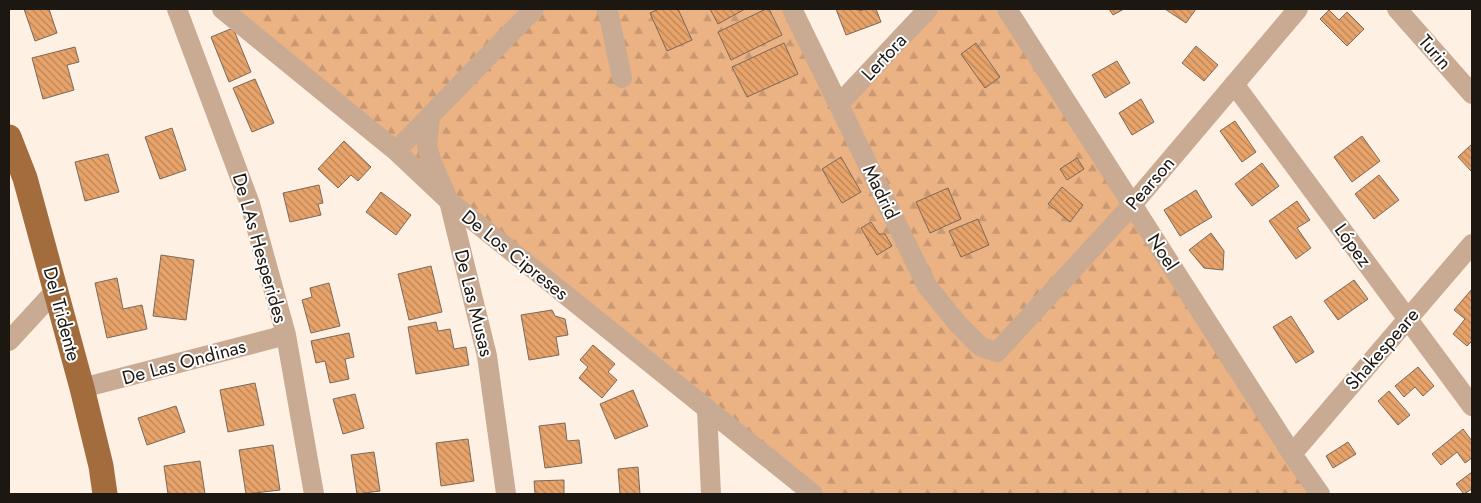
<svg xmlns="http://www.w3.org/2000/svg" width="1481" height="503" font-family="Jost,sans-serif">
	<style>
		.forest { fill: url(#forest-firs) }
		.building { fill: url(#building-back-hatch); stroke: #7a695c }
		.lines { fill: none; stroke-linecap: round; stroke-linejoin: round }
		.minor { stroke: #c9aa92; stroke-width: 20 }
		.major { stroke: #a26c3d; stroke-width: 25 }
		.labels { text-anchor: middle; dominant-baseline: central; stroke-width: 4; stroke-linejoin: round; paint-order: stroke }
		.street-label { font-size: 19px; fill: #1d1712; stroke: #fff }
	</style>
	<defs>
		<pattern id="forest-firs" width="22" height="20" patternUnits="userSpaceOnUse" patternTransform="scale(1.25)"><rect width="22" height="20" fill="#ebb284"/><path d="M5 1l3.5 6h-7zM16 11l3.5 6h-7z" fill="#c99871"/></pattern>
		<pattern id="building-back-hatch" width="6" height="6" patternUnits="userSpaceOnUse" patternTransform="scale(1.25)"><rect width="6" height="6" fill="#e7a36a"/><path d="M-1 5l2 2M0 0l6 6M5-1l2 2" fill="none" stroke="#bb8456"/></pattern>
	</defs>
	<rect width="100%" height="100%" fill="#fff0e4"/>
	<path class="forest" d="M220 9H792L839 104 928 9H1007L1324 494H814Z"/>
	<path class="building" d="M24 9H49L57 33 35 41Z
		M659 9H678L692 40 667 51 650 13Z
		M710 9H745L718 24Z
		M766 9H769L782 35 731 60 718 32Z
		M836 9H859L860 11 865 9H876L881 22 846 35Z
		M1109 9H1124L1113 15Z
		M1165 9H1196L1186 23Z
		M1329 10 1339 20 1347 12 1364 29 1347 46 1320 19Z
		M233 28 251 72 229 82 211 37Z
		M784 43 798 74 747 97 732 67Z
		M976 43 1000 77 985 88 961 54Z
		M1196 46 1218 65 1204 81 1182 63Z
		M75 47 79 62 67 65 74 90 43 99 32 58Z
		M1117 61 1130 83 1105 98 1092 75Z
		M255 79 274 123 252 132 233 88Z
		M1141 99 1154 122 1132 135 1119 113Z
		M1235 121 1256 152 1242 162 1220 131Z
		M172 128 186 170 160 179 145 137Z
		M1362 136 1380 161 1352 182 1334 157Z
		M344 141 371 167 358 181 351 175 338 188 318 169Z
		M1472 144V172L1458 157Z
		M108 154 119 192 85 201 75 162Z
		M841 157 861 192 842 203 822 169Z
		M1077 158 1084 169 1067 180 1060 169Z
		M1262 163 1279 186 1252 206 1235 184Z
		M1379 175 1399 200 1374 219 1355 194Z
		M319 185 323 203 318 204 321 215 290 222 283 193Z
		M1062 187 1083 205 1070 222 1048 204Z
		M948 188 961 219 930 233 916 202Z
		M1196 190 1212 217 1180 236 1164 210Z
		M381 192 411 215 396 235 366 212Z
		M1297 201 1310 220 1297 228 1311 248 1296 259 1269 221Z
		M978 219 989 245 961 257 949 231Z
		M871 222 879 234H885L892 246 877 255 861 228Z
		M1211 233 1224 251 1223 270 1204 268 1189 250Z
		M161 255 194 260 186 320 153 316Z
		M431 266 442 312 409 320 398 274Z
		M117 278 123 309 142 305 147 329 107 338 95 283Z
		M1354 280 1368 299 1338 320 1324 301Z
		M329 283 340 326 311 333 302 300 312 297 310 288Z
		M1472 289V341L1467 346 1453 334 1465 319 1454 310Z
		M552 310 555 316 565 319 568 335 556 337 559 355 529 360 521 315Z
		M1291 316 1314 352 1296 363 1273 327Z
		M436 322 438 331 450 329 454 349 466 347 469 365 416 374 408 327Z
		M349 333 354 357 345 359 349 379 330 383 325 361 316 363 311 341Z
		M593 345 615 364 608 372 617 380 602 398 579 378 588 367 580 360Z
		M1418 367 1434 386 1423 396 1415 387 1404 397 1395 386Z
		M255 383 264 425 228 432 220 390Z
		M633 390 648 426 615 439 600 404Z
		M1389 391 1410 415 1398 425 1378 401Z
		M355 394 364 428 343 434 333 399Z
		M176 406 185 432 147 445 138 418Z
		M565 423 567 441 579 440 582 463 545 468 539 426Z
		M1463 429 1472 441V458L1465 463 1457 452 1441 465 1432 454Z
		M468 439 474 481 441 486 436 443Z
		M1348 442 1356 454 1333 468 1326 456Z
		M273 445 280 490 246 494 239 450Z
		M374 452 380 491 357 494 351 455Z
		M200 461 205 494H168L164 466Z
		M638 467 640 494H620L618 469Z
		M1472 472V489L1464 494 1456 484Z
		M564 480V494H535L534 481Z"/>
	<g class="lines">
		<path class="minor" d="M177 9 250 204 286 335 314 494
			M222 9 396 151 449 201 813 494
			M606 9 609 16 622 78
			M792 9 927 286 958 324 981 347 997 352 1132 205 1298 9
			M1007 9 1292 454 1320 494
			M1397 9 1472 94
			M1234 84 1472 406
			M839 104 928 9
			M430 117 427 146 432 163 449 201 487 356 506 494
			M396 151 534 9
			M9 341 56 290
			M82 388 286 335
			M707 410 711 494
			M1292 454 1472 244"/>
		<path class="major" d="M9 137 25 178 82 388 101 466 105 494"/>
	</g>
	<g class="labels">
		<g class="street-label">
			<text transform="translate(1435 52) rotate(49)">Turin</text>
			<text transform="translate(884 57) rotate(-47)">Lertora</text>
			<text transform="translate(1150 183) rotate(-49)">Pearson</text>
			<text transform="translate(881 192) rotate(64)">Madrid</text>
			<text transform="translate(1353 245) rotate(54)">López</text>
			<text transform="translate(260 248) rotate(74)">De LAs Hesperides</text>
			<text transform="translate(1163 252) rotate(57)">Noel</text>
			<text transform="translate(515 255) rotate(39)">De Los Cipreses</text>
			<text transform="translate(474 303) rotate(76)">De Las Musas</text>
			<text transform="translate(62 314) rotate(75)">Del Tridente</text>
			<text transform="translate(1382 349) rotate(-49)">Shakespeare</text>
			<text transform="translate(184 362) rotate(-15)">De Las Ondinas</text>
		</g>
	</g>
	<rect width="1481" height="503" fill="none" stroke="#1d1712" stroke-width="20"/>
</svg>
